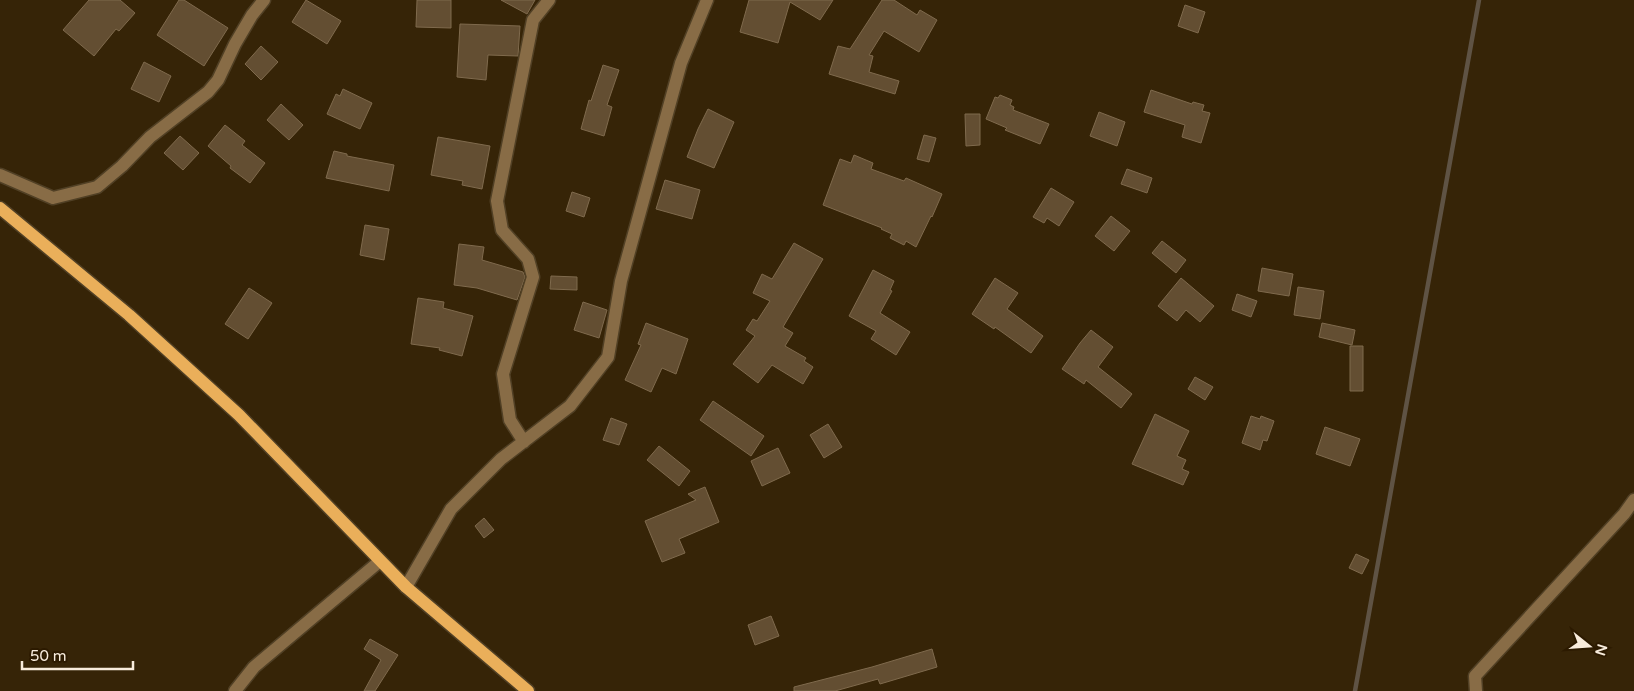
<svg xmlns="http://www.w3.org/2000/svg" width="1634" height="691" font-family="'Varela Round',sans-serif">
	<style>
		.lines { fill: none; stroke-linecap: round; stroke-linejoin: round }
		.stream { stroke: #5f5344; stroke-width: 4.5 }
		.building { fill: #634e32; stroke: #7f6a4d }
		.minor-casing { stroke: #514025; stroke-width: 15 }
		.major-casing { stroke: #514025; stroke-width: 15 }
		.minor { stroke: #886c46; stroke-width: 12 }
		.major { stroke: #eaaf5a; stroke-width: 12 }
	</style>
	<rect width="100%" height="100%" fill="#362407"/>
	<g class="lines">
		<path class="stream" d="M1355 691 1479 0"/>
	</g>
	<path class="building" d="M89 0H120L135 13 119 31 116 29 94 56 63 30Z
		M179 0H184L228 28 204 66 157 35Z
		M306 0 341 21 327 44 292 22Z
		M417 0H451V28L416 27Z
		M501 0H535L527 14Z
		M749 0H833L820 20 790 2 778 43 740 32Z
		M882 0H894L917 15 920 10 937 20 919 52 884 31 869 55 873 56 869 72 899 81 895 94 829 74 838 46 850 49Z
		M1185 5 1205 12 1198 33 1178 26Z
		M460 24 520 26 518 56 488 55 486 80 457 77Z
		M261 46 278 62 261 80 245 64Z
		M144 62 171 76 159 102 131 89Z
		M603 65 619 70 607 105 612 107 604 136 581 129 589 100 591 101Z
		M343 89 372 103 360 129 327 114 336 94 340 96Z
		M1151 90 1192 104 1193 102 1204 105 1202 111 1210 113 1201 143 1182 137 1185 125 1144 112Z
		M1000 95 1012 100 1010 105 1014 107 1013 110 1049 124 1040 144 1005 130 1007 128 986 119 995 97 998 98Z
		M281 104 303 125 289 140 267 120Z
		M708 109 734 122 714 168 687 157 698 129Z
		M1099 112 1125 122 1117 146 1090 136Z
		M965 114H980V145L966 146Z
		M225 125 245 141 242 145 265 163 250 183 230 168 231 166 208 146Z
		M924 135 936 138 929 162 917 159Z
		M180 136 199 153 183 170 164 153Z
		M438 137 490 146 482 189 462 185 463 181 431 175Z
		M334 151 347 154V156L394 165 389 191 326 178Z
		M854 155 873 163 871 169 904 181 906 178 942 194 932 217 931 216 916 247 906 241 904 245 890 238 892 234 881 229 882 228 823 205 840 159 851 163Z
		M1127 169 1152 178 1147 193 1121 184Z
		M665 180 700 190 692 219 656 209Z
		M1051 188 1074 202 1059 226 1047 218 1044 223 1033 217Z
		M572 192 590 198 584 217 566 211Z
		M1111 216 1130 231 1114 251 1095 236Z
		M365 225 389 229 384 260 360 255Z
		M1162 241 1186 260 1176 273 1152 253Z
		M794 243 823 259 783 327 793 333 785 346 806 358 804 361 813 367 803 384 772 365 758 383 733 364 755 336 746 330 753 319 757 321 770 301 753 293 762 274 772 279Z
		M459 244 484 247 482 260 523 272 525 277 517 300 477 288 454 285Z
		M1262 268 1293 274 1289 296 1258 291Z
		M873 270 894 281 890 290 892 291 880 313 910 332 896 355 871 339 876 331 849 316Z
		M551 276 577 277V290L550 289Z
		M995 278 1018 293 1007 309 1043 336 1031 353 995 327 994 329 972 314Z
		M1181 278 1214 306 1200 322 1186 310 1177 321 1158 306Z
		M1298 287 1324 291 1320 319 1294 315Z
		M249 288 272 303 248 339 225 324Z
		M1237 294 1257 301 1251 317 1232 310Z
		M418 298 444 302 443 308 473 316 462 356 439 350 440 348 411 344Z
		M583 302 607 310 599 338 574 330Z
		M646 323 688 339 676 374 662 368 651 392 625 380 641 345 638 344Z
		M1322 323 1355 330 1352 345 1319 337Z
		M1091 330 1113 347 1098 367 1132 394 1121 408 1086 380 1084 384 1062 369 1080 343Z
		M1350 346H1363V391H1350Z
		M1195 377 1213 387 1205 400 1188 389Z
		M713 401 764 436 751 456 700 420Z
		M1155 414 1189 431 1177 456 1186 460 1182 469 1189 472 1183 485 1132 464Z
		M1251 416 1260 419 1261 416 1274 421 1267 441 1263 440 1260 450 1242 443Z
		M611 418 627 424 619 445 603 440Z
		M828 424 842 447 824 458 810 435Z
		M1325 427 1360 439 1350 466 1316 454Z
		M659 446 690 471 679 486 647 460Z
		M778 448 790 473 762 486 751 461Z
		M705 487 719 522 679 539 685 553 662 562 645 521 696 500 688 494Z
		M484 518 494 530 484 538 475 526Z
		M1356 554 1369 560 1362 574 1349 568Z
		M771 616 779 636 755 645 748 625Z
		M370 639 398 655 375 691H364L381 660 364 649Z
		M932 649 937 667 880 684 878 679 835 691H794V687L872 667Z"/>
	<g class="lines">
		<defs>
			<path id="minor" d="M0 175 53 198 97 187 122 166 150 137 208 92 218 80 235 44 252 15 264 0
				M524 442 510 420 503 374 533 277 528 259 502 230 497 201 533 20 549 0
				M406 587 451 509 501 459 570 406 608 357 621 281 681 63 707 0
				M235 691 254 667 380 561
				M1476 691 1475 676 1624 514 1634 500"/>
			<path id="major" d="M0 208 129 315 239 415 406 587 528 691"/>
		</defs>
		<use href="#minor" class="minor-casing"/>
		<use href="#major" class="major-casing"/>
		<use href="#minor" class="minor"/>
		<use href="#major" class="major"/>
	</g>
	<g transform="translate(1589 646) rotate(107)" stroke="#2c1a00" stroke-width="4" paint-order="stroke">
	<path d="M0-4L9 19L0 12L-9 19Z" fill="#f8ecdc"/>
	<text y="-8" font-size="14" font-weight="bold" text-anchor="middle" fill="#f8ecdc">N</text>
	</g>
	<path d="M22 661v8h111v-8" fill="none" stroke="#f8ecdc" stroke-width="2.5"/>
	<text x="30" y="661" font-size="15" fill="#f8ecdc" stroke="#2c1a00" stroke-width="4" paint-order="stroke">50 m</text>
</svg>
